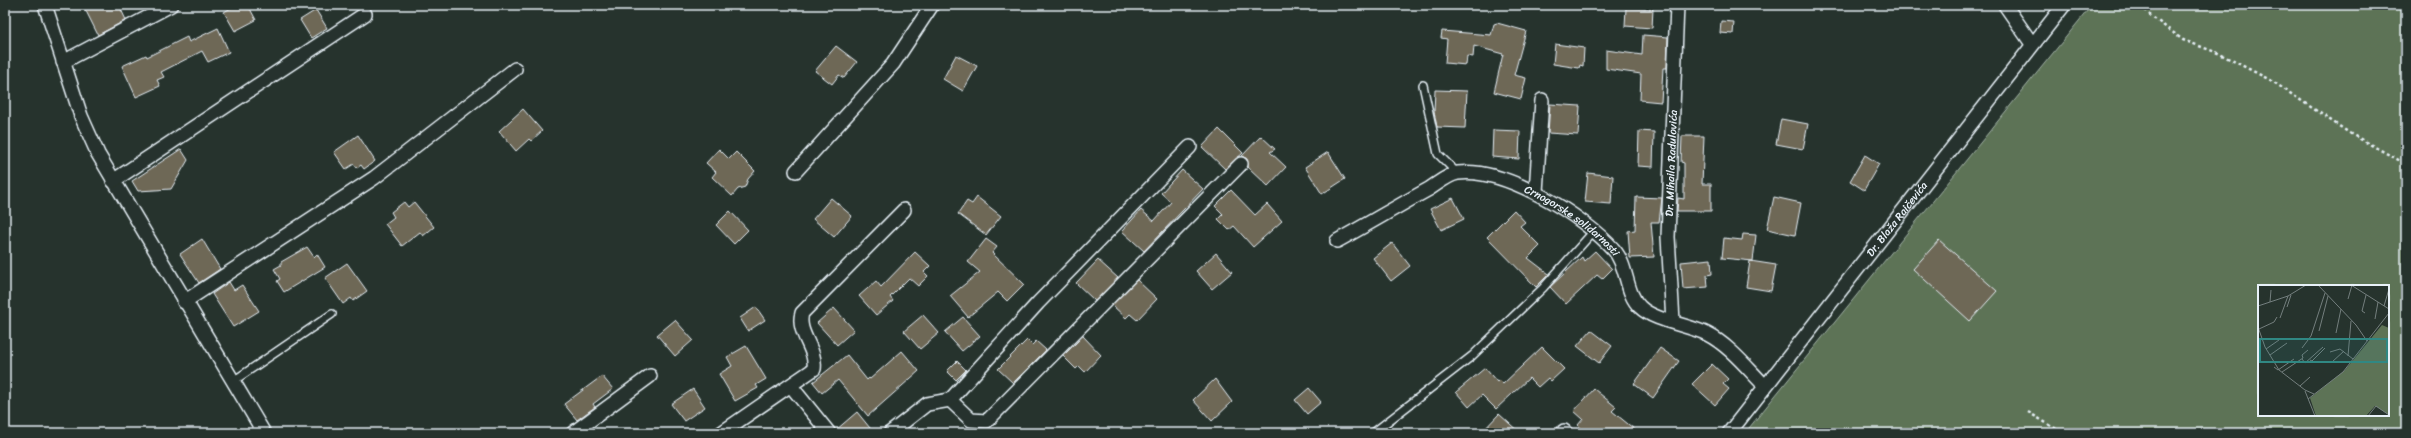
<svg xmlns="http://www.w3.org/2000/svg" width="2411" height="438" font-family="Sriracha,sans-serif">
	<style>
		.green { fill: #5d7356; stroke: #a2b2a7; fill-rule: evenodd }
		.building { fill: #6e6757; stroke: #e8f1f8 }
		.lines { fill: none; stroke-linecap: round; stroke-linejoin: round }
		.lane-casing { stroke: #e8f1f8; stroke-width: 10 }
		.street-casing { stroke: #e8f1f8; stroke-width: 16 }
		.path { stroke: #e8f1f8; stroke-width: 2.5; stroke-dasharray: 3 3; stroke-linecap: butt }
		.lane { stroke: #26332d; stroke-width: 7 }
		.street { stroke: #26332d; stroke-width: 13 }
		.labels { text-anchor: middle; dominant-baseline: central; stroke-width: 4; stroke-linejoin: round; paint-order: stroke }
		.street-label { font-size: 11px; fill: #e8f1f8; stroke: #26332d }
		.inset-road { fill: none; stroke: #747f7e; stroke-width: 1 }
		.view { fill: #308883; fill-opacity: 0.15; stroke: #308883; stroke-width: 2 }
		.inset-edge { fill: none; stroke: #e8f1f8; stroke-width: 2 }
	</style>
	<rect width="100%" height="100%" fill="#26332d"/>
	<filter id="ink" filterUnits="userSpaceOnUse"><feTurbulence type="fractalNoise" baseFrequency=".025" numOctaves="2"/><feDisplacementMap in="SourceGraphic" scale="8" xChannelSelector="R" yChannelSelector="G"/><feConvolveMatrix kernelMatrix="1 2 1 2 8 2 1 2 1" color-interpolation-filters="sRGB"/></filter>
	<g filter="url(#ink)">
		<path class="green" d="M2092 5H2406V433H1745ZM2259 286H2388V415H2259Z"/>
		<path class="building" d="M83 5H119L126 20 98 35Z
			M236 5H248L256 20 235 31 224 12Z
			M1626 8 1653 9 1652 28 1625 26Z
			M316 10 327 28 311 38 300 20Z
			M1721 21 1734 22 1733 34 1720 33Z
			M1497 23 1526 31 1514 75 1526 78 1521 99 1494 92 1503 54 1474 46 1473 57 1467 56 1466 65 1445 63 1447 39 1441 38 1442 31 1491 35 1494 24Z
			M218 28 229 52 208 62 202 51 161 72 164 77 157 80 160 86 136 97 122 66 146 55 147 57 187 37 189 42Z
			M1643 35 1668 37 1667 68H1663L1661 102 1640 100 1641 74 1606 69V50L1642 55Z
			M1555 44 1584 48 1583 66 1580 65 1579 68 1553 64Z
			M836 46 857 62 844 78 839 75 832 84 815 71Z
			M956 55 977 66 963 91 943 79Z
			M1435 90 1467 91 1465 128 1437 127 1434 112Z
			M1550 104 1580 106 1578 135 1548 133Z
			M523 109 542 131 531 141 529 139 516 151 499 131Z
			M1781 119 1808 124 1803 149 1776 144Z
			M1219 129 1243 153 1225 169 1202 147Z
			M1493 130 1520 131 1519 159 1492 157Z
			M1639 131 1654 132 1653 167 1638 166Z
			M358 135 375 161 364 169 361 165 357 168 354 164 346 169 334 152Z
			M1261 136 1275 149 1270 152 1286 167 1268 186 1248 167 1247 159 1242 156Z
			M1682 136H1704L1702 184H1711V211H1677L1678 198 1684 199V163L1681 162Z
			M181 149 188 160 171 189 138 191 132 181Z
			M719 149 729 159 736 152 755 171 748 179 745 187 738 189 732 196 712 177 716 172 706 163Z
			M1328 152 1345 179 1322 194 1305 167Z
			M1865 155 1879 164 1864 190 1850 181Z
			M1182 170 1203 189 1144 251 1122 231 1141 210 1154 221 1171 202 1161 193Z
			M1588 173 1613 176 1611 204 1585 202Z
			M1231 190 1255 215 1267 204 1282 221 1253 247 1234 226 1229 230 1218 219 1223 214 1215 206Z
			M977 197 1001 216 986 235 958 214 967 201 972 204Z
			M1636 197 1662 198 1659 222H1651L1654 257 1630 258 1628 231 1635 230Z
			M1774 197 1801 203 1795 235 1767 229Z
			M831 198 852 216 834 237 813 219Z
			M1453 198 1464 219 1441 230 1430 209Z
			M404 202 408 207 414 202 434 227 423 236 420 232 402 246 385 224 394 217 391 212Z
			M1514 210 1525 222 1520 226 1540 246 1528 258 1549 274 1536 287 1487 237Z
			M730 211 748 230 734 244 716 225Z
			M1743 234 1756 235 1753 261 1722 258 1724 238 1742 240Z
			M202 239 220 269 199 283 180 254Z
			M986 239 997 247 992 253 1024 284 1007 301 998 292 968 317 950 296 980 272 968 262Z
			M1939 240 1997 291 1970 321 1913 269Z
			M1392 243 1410 266 1391 281 1373 258Z
			M307 247 314 257 317 254 325 267 284 292 277 281 280 279 274 269 281 265V262Z
			M1595 251 1612 269 1602 279 1597 275 1566 304 1550 287 1582 257 1584 261Z
			M915 252 930 266 924 272 928 276 918 286 909 278 890 297 893 301 876 315 859 296 876 281 881 287Z
			M1216 253 1232 272 1212 289 1196 271Z
			M1711 259 1712 274 1707 275 1708 287 1683 289 1681 262Z
			M1098 260 1118 278 1095 301 1076 283Z
			M1750 261 1776 265 1771 291 1746 287Z
			M347 263 367 291 353 301 351 298 343 304 325 278Z
			M1137 280 1157 299 1137 320 1130 314 1126 318 1112 305Z
			M229 282 234 290 242 285 259 311 233 327 212 294Z
			M756 307 765 320 748 331 740 318Z
			M834 308 854 330 837 345 817 323Z
			M923 315 939 333 920 349 904 331Z
			M963 317 980 336 962 351 945 332Z
			M675 320 693 340 675 356 657 335Z
			M1591 330 1612 346 1599 363 1577 346Z
			M1083 336 1101 355 1085 372 1079 366 1076 369 1063 356Z
			M1027 340 1032 345 1036 341 1046 350 1013 383 998 369Z
			M746 346 766 379 756 385 758 388 735 401 719 374 732 366 727 357Z
			M1542 347 1564 369 1551 381 1548 378 1538 387 1529 378 1496 409 1482 395 1469 407 1456 392 1485 368 1497 382 1499 380 1503 384Z
			M1660 348 1679 361 1653 398 1634 384Z
			M902 351 919 371 868 416 838 380 822 393 813 382 847 355 867 380 869 378 870 379Z
			M957 361 966 370 956 380 947 371Z
			M1712 364 1728 379 1723 384 1729 389 1715 405 1692 384Z
			M602 376 613 389 593 404 595 407 577 420 564 404Z
			M1215 379 1232 402 1212 421 1193 400Z
			M1309 388 1321 402 1307 414 1295 400Z
			M693 389 705 407 684 421 671 404Z
			M1594 389 1616 407 1612 411 1639 433H1586L1578 425 1583 419 1574 411Z
			M857 412 874 433H837L836 430Z
			M1499 414 1520 433H1481Z"/>
		<g class="lines">
			<defs>
				<path id="lane" d="M1423 85 1438 154 1457 173
					M232 382 332 314
					M1373 433 1472 356 1543 288 1593 232"/>
				<g id="street">
					<path d="M45 5 81 116 98 154 264 433"/>
					<path d="M2005 5 2032 44"/>
					<path d="M63 62 171 5"/>
					<path d="M796 171 893 64 932 5"/>
					<path d="M113 181 365 14"/>
					<path d="M1536 192 1542 100"/>
					<path id="s1" d="M1337 241C1368 224 1398 206 1429 189 1437 184 1449 174 1458 173 1505 167 1584 216 1614 250 1628 266 1625 293 1640 307 1654 321 1689 325 1707 334 1729 345 1748 369 1765 386"/>
					<path d="M184 302 374 178 515 69"/>
					<path id="s2" d="M1673 321 1668 237 1677 5"/>
					<path d="M791 386 829 433"/>
					<path d="M950 400 971 420 987 421 1241 164"/>
					<path d="M1564 431 1566 433"/>
					<path d="M573 433 650 376"/>
					<path d="M721 433 814 369C817 348 796 333 802 313L904 210"/>
					<path d="M890 433 927 404 950 400 1038 303 1190 147"/>
					<path id="s3" d="M1729 433 2064 5"/>
				</g>
			</defs>
			<use href="#lane" class="lane-casing"/>
			<use href="#street" class="street-casing"/>
			<path class="path" d="M2141 5 2151 16 2183 40 2218 53 2272 81 2351 134 2406 164
				M2028 412 2063 433"/>
			<use href="#lane" class="lane"/>
			<use href="#street" class="street"/>
		</g>
	</g>
	<g class="labels">
		<g class="street-label">
			<text stroke="none"><textPath href="#s2" startOffset="158">Dr. Mihaila Radulovića</textPath></text>
			<text stroke="none"><textPath href="#s3" startOffset="272">Dr. Blaža Raičevića</textPath></text>
			<text stroke="none"><textPath href="#s1" startOffset="266">Crnogorske solidarnosti</textPath></text>
		</g>
	</g>
	<g transform="translate(2258 285)">
		<rect width="131" height="131" fill="#26332d"/>
		<path d="M124 40 131 43V130L117 121 108 131H58L52 113 87 85Z" fill="#5d7356"/>
		<path class="inset-road" d="M60 0 98 40 109 56M93 0 131 24M90 14 94 0M12 17 13 5M0 21 30 11 48 0M126 21 131 4M29 22 33 10M107 28 104 26 108 10M22 33 30 11M117 34 120 17M0 42 7 62 21 85 47 105 56 109M1 44 16 37 19 32M61 46 70 11M78 48 83 24M44 63 53 51 67 8M8 64 21 55M72 67 82 64 95 74M12 70 29 58M90 71 93 36M44 74 47 78 65 62M52 75 54 76 67 63M74 77 86 66M16 82 20 85 36 74M24 87 45 73 44 70 50 65M42 101 52 92M47 106 57 131M50 114 85 87 131 28M110 131 118 121 131 130"/>
		<path class="view" d="M2 54H129V77H2Z"/>
		<rect width="131" height="131" class="inset-edge"/>
	</g>
	<rect width="2411" height="438" fill="none" stroke="#26332d" stroke-width="20"/>
	<rect x="10" y="10" width="2391" height="418" fill="none" stroke="#e8f1f8" stroke-width="1.5" filter="url(#ink)"/>
</svg>
